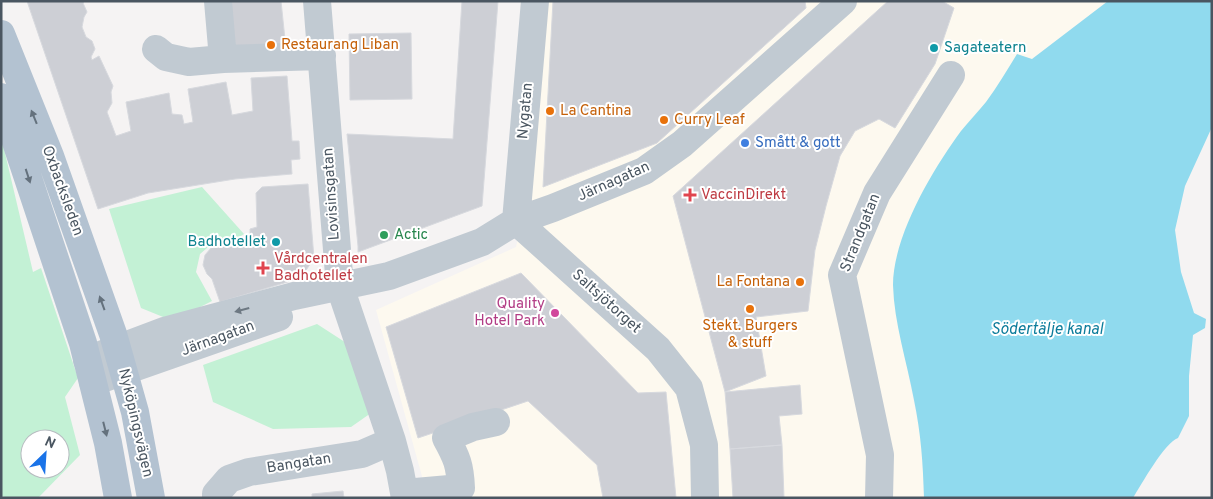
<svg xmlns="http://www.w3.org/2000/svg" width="1213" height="499" font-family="Overpass,sans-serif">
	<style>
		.commercial { fill: #fdf9ef }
		.green { fill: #c3f1d5; fill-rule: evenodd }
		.water { fill: #90daee }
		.building { fill: #cdcfd5; stroke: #d7d9de }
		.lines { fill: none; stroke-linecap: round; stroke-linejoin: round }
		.minor { stroke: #c1cad2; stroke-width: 28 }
		.major { stroke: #b3c2d1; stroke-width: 28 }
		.oneway { fill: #64717d }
		.oneway2 { fill: #6e7983 }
		.food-dot { fill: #e8710a; stroke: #fff; stroke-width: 2 }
		.culture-dot { fill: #0f9aa8; stroke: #fff; stroke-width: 2 }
		.shop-dot { fill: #3f7fe0; stroke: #fff; stroke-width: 2 }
		.health-dot { fill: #e0444e; stroke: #fff; stroke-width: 2 }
		.leisure-dot { fill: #2e9e5b; stroke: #fff; stroke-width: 2 }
		.hotel-dot { fill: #d1479c; stroke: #fff; stroke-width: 2 }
		.labels { text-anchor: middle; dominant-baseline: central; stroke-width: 4; stroke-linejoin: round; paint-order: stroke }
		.food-label { font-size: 15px; fill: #c56008; stroke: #fff; text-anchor: start }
		.culture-label { font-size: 15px; fill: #0d838f; stroke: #fff; text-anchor: start }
		.street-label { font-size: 15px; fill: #4a5661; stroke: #fff }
		.shop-label { font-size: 15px; fill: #366cbe; stroke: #fff; text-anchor: start }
		.health-label { font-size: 15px; fill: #be3a42; stroke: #fff; text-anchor: start }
		.leisure-label { font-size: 15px; fill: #27864d; stroke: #fff; text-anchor: start }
		.hotel-label { font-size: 15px; fill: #b23c85; stroke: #fff; text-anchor: end }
		.water-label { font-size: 16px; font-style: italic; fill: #0c7c9b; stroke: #fff }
	</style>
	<rect width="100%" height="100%" fill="#f5f3f3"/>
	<path class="commercial" d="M540 1H1108L1032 59 987 101 962 131 943 157 905 229 896 262 893 283 895 307 922 443 924 497 428 498 376 310 516 247 529 192Z"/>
	<path class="green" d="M1 136 33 272 41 268 78 378 65 397 80 455 38 498H9L1 496ZM30 439H60V469H30Z
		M202 187 244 234 233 241 214 242 200 254 196 272 212 301 173 321 141 308 109 209Z
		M317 324 351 346 371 413 351 427 273 429 213 402 203 365Z"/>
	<path class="water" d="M1108 1H1212V127L1185 186 1175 230 1181 272 1194 313 1206 319 1205 328 1193 335 1189 376V416L1178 438C1165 442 1141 485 1133 498H924C923 463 921 434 914 400 907 362 894 323 893 285 893 236 933 169 961 131 969 121 978 112 986 102 997 87 1007 70 1017 54L1032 59Z"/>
	<path class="building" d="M27 1H85L83 3 87 12 84 17 82 27 86 37 92 41 95 49 91 57 92 60 99 56 113 86 111 92 112 103 107 112 116 136 131 131 126 102 169 93 172 114 182 115 184 124 193 122 188 89 226 82 232 115 253 111 251 78 287 76 292 141H299L300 159 291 160 292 174 235 179 148 193 98 209Z
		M224 1H281L286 49 229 55Z
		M462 1H498L482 206 358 252V246L347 134 453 139Z
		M553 1H805L806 8 657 143 543 187Z
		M888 1H942L954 8 935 64 895 128 879 119 855 131 840 156 826 206 815 250 808 311 756 317 766 376 725 392 673 196Z
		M411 33 412 99 350 100 349 34Z
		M308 184 314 258 301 278 220 302 212 279 207 274 203 265 205 255 211 248 231 246 250 239V229L257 227 256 193 262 187Z
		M521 273 638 393 666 392 676 498H603L597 465 528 401 418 438 386 327Z
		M800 385 802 414 779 416 782 445 730 449 725 392Z
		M782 445 784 498H733L730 449Z
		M343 491 344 498H312V494Z"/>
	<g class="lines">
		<path class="minor" d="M218 1 223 59
			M317 1 340 287 392 441 400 471 405 498
			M156 49 166 57 189 62 223 59 322 56
			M516 221 658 349 689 388 704 445 705 498
			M516 221 535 1
			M87 360 164 331 294 296 389 276 482 242 516 221 553 208 644 171 682 144 843 1
			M93 382 279 317
			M404 493 461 488C460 465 457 458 446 438L473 427 496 422
			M216 498V494L229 479 249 472 362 454 392 441
			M879 498 880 455 842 275 877 193 951 75"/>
		<path class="major" d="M1 34 50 156 113 334 135 412 151 498
			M1 97 83 343 108 443 118 498"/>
	</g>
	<defs><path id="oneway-solid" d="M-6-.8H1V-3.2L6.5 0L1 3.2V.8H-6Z" transform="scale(1.25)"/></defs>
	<g class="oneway">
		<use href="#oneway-solid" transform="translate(34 117) rotate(-112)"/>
		<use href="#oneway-solid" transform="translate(28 176) rotate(72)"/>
		<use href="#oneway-solid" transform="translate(102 303) rotate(-110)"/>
		<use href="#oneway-solid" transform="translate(105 429) rotate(76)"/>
	</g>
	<use class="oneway2" href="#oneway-solid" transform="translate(242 310) rotate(165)"/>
	<g class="food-dot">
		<circle cx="271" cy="45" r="5"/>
		<circle cx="550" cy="111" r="5"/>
		<circle cx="664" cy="120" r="5"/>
		<circle cx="800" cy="282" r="5"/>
		<circle cx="750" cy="309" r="5"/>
	</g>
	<g class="culture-dot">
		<circle cx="934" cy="48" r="5"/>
		<circle cx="276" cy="242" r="5"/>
	</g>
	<circle class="shop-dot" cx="745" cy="143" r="5"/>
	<g class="health-dot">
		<path d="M687.5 187.5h5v5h5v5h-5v5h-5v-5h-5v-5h5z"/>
		<path d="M260.5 260.5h5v5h5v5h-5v5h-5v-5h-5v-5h5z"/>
	</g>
	<circle class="leisure-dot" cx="384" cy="235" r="5"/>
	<circle class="hotel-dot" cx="555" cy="313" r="5"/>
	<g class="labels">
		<g class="food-label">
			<text x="281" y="45">Restaurang Liban</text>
			<text x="560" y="111">La Cantina</text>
			<text x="674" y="120">Curry Leaf</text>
			<text x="790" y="282" text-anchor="end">La Fontana</text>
			<text x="750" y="326" text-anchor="middle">Stekt. Burgers<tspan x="750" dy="17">&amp; stuff</tspan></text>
		</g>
		<g class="culture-label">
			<text x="944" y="48">Sagateatern</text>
			<text x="266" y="242" text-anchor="end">Badhotellet</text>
		</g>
		<g class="street-label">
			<text transform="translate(526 111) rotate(-85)">Nygatan</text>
			<text transform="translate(614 182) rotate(-24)">Järnagatan</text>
			<text transform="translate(62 191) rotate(70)">Oxbacksleden</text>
			<text transform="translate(332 194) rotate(-94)">Lovisinsgatan</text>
			<text transform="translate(861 233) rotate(-68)">Strandgatan</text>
			<text transform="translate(606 302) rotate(42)">Saltsjötorget</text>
			<text transform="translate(218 339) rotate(-20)">Järnagatan</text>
			<text transform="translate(135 423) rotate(77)">Nyköpingsvägen</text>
			<text transform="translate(299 464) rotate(-9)">Bangatan</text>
		</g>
		<g class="shop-label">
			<text x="755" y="143">Smått &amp; gott</text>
		</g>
		<g class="health-label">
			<text x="701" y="195">VaccinDirekt</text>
			<text x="274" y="259">Vårdcentralen<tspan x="274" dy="17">Badhotellet</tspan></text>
		</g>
		<g class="leisure-label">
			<text x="394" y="235">Actic</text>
		</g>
		<g class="hotel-label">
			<text x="545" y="304">Quality<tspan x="545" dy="17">Hotel Park</tspan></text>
		</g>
		<g class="water-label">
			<text x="1047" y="330">Södertälje kanal</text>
		</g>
	</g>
	<rect width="1213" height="499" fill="none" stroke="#4a5661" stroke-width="5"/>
	<g transform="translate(45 454) rotate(25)"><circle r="24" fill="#ffffff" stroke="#b7bbc0"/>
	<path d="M0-4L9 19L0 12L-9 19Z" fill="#1a73e8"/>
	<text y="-8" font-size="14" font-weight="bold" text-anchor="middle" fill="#4a5661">N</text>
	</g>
</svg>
